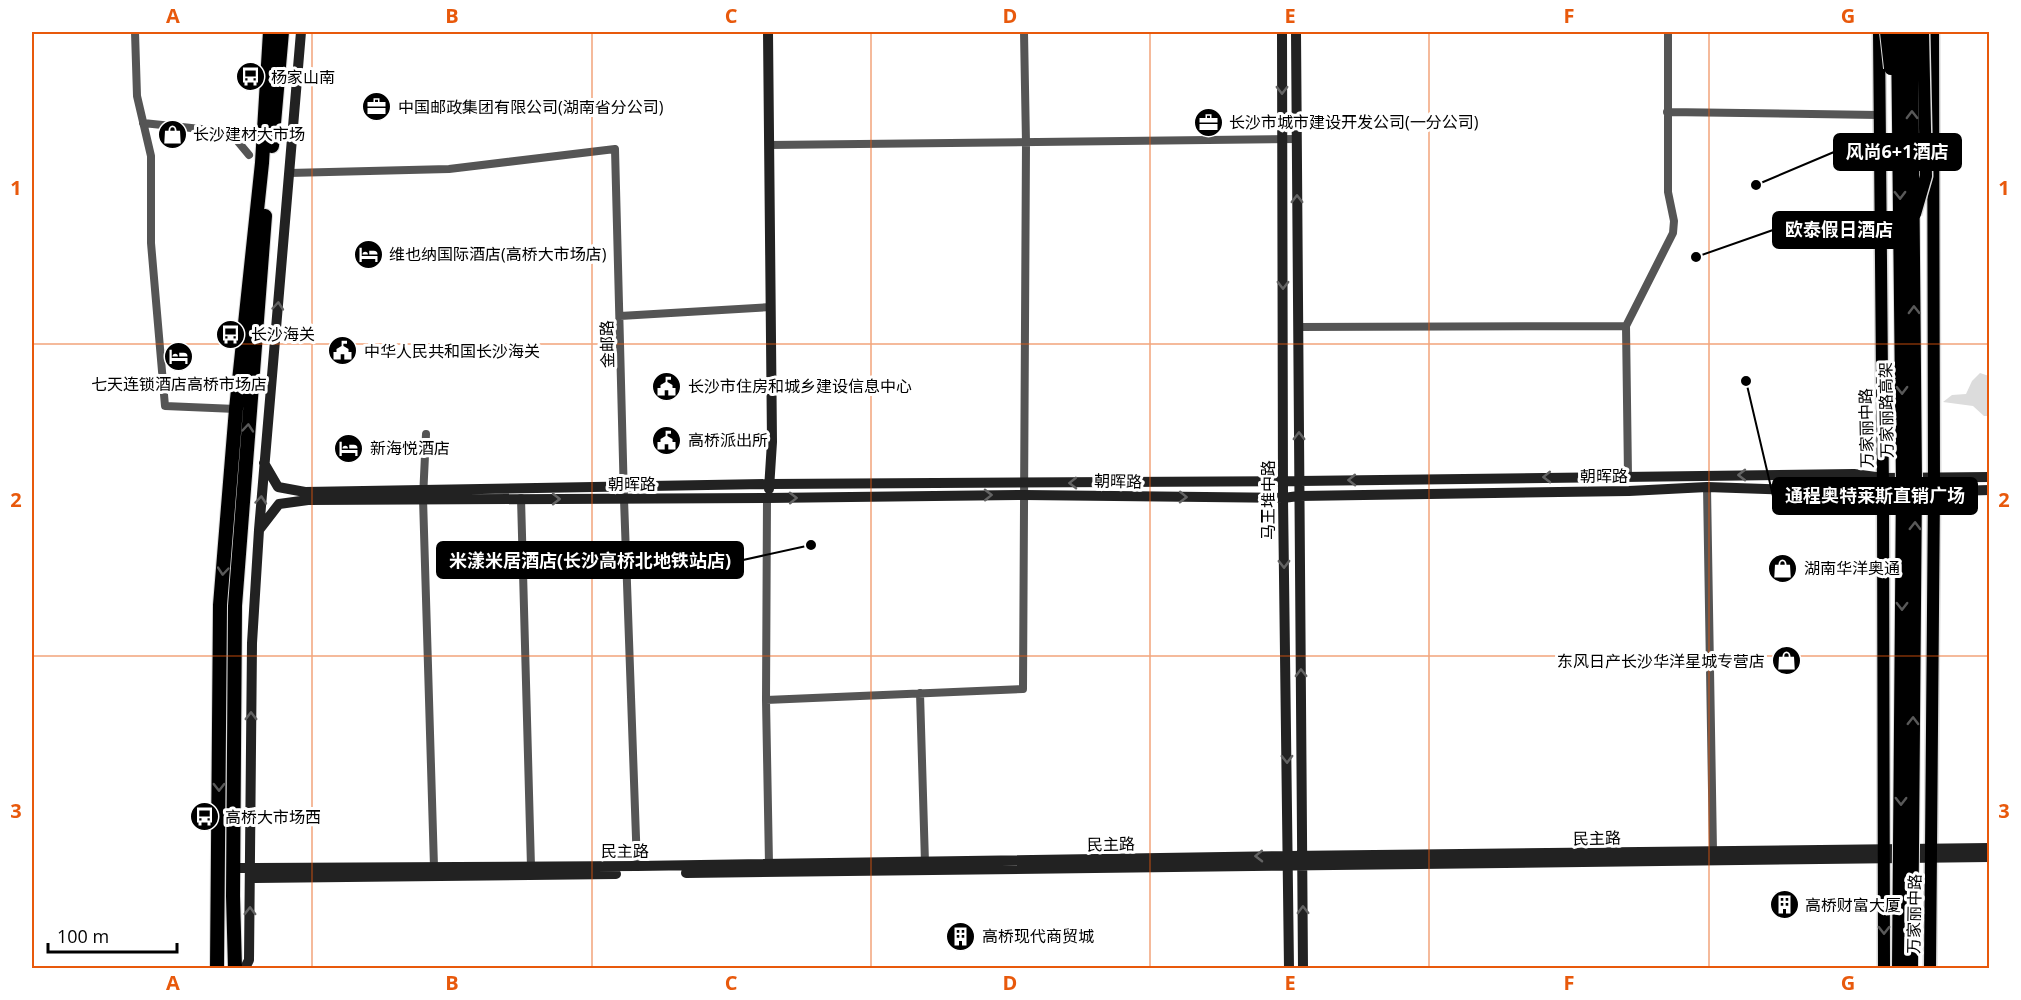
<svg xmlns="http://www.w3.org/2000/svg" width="2021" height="1000" font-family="'Open Sans','Noto Sans SC',sans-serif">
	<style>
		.green { fill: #dcdcdc }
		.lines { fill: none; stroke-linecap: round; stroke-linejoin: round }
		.primary-casing { stroke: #dbdbdb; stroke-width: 15 }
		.highway-casing { stroke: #dbdbdb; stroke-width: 16 }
		.street { stroke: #555; stroke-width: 8 }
		.secondary { stroke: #222; stroke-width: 10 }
		.primary { stroke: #000; stroke-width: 12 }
		.highway { stroke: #000; stroke-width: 14 }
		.primary-bridge-casing { stroke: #dbdbdb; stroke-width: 15; stroke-linecap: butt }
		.highway-bridge-casing { stroke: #dbdbdb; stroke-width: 16; stroke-linecap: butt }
		.primary-bridge { stroke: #000; stroke-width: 12 }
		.highway-bridge { stroke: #000; stroke-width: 14 }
		.oneway { stroke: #646464 }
		.oneway2 { stroke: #595959 }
		.grid { fill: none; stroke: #e8590c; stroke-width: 1.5; stroke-opacity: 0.55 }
		.labels { text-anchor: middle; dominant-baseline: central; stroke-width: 6; stroke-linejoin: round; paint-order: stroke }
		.poi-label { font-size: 16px; fill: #000; stroke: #fff; text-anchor: start }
		.street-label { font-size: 16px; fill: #000; stroke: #fff }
		.leader { fill: none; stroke: #000; stroke-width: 2 }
		.callout-dot { fill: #000; stroke: #fff; stroke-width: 2 }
		.callout { fill: #000; stroke: #000; stroke-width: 2 }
		.callout-label { font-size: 18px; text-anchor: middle; font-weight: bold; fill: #fff }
		.neatline { fill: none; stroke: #e8590c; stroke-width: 2 }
		.grid-label { font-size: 20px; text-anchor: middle; font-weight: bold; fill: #e8590c }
	</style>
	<rect width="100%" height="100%" fill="#fff"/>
	<path class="green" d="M1980 373 1989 376V416H1984L1973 406 1943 402 1952 395 1966 394 1972 381Z"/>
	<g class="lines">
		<defs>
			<path id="primary" d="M1879 32 1883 493 1884 968
				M1930 968 1934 491 1933 32"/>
			<path id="highway" d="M272 146 282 32
				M217 968 220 605 236 409 262 163 270 32
				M235 968 233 896 235 606 265 216"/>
		</defs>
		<use href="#primary" class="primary-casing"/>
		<use href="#highway" class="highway-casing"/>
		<path class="street" d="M135 32 137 96 151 156V243L165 406 236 409
			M1667 112 1879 115
			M143 123 230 132 249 155
			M769 145 1297 139
			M289 173 449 169 615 149 624 499 637 866
			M620 316 771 307
			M1298 327 1626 326
			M426 434 423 498 434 867
			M1628 476 1626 326 1673 233 1674 221 1668 192V32
			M1707 487 1713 851
			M521 498 531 867
			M767 498 766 700 769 864
			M920 693 925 863
			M766 700 1023 689 1026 143 1024 32"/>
		<path class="secondary" d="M768 32 772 442 769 489
			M1282 32 1283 498 1289 968
			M1296 32 1303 968
			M264 463 278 487 305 492 770 484 1299 481 1854 474 1883 478 1990 477
			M259 530 279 504 308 500 767 498 1024 495 1283 498 1299 496 1629 491 1707 487 1883 493 1990 490
			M233 868 637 866 1288 856 1990 848
			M686 873 1990 857
			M250 878 616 874
			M245 968 249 960 252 643 259 530 301 32"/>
		<use href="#primary" class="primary"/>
		<use href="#highway" class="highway"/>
		<defs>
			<path id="primary-bridge" d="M1915 214 1926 176 1923 32"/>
			<path id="highway-bridge" d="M1887 32 1891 68
				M1898 32 1903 483 1899 968
				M1911 968 1915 483 1911 32"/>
		</defs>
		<use href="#primary-bridge" class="primary-bridge-casing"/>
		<use href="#highway-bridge" class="highway-bridge-casing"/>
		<use href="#primary-bridge" class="primary-bridge"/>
		<use href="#highway-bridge" class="highway-bridge"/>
	</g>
	<defs><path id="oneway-chevron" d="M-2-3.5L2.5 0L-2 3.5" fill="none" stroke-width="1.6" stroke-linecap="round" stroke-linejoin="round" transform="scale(1.5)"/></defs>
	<g class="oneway">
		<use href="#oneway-chevron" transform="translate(1282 90) rotate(90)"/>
		<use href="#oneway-chevron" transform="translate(1297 199) rotate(-90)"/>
		<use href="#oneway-chevron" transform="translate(1283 285) rotate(90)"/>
		<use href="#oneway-chevron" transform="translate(278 306) rotate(-85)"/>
		<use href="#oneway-chevron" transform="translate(1299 436) rotate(-90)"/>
		<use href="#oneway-chevron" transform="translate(1742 475) rotate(180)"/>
		<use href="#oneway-chevron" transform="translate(1547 477) rotate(179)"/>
		<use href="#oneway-chevron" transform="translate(1352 480) rotate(179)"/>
		<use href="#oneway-chevron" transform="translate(1073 483) rotate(179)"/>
		<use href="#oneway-chevron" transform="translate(988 495) rotate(-1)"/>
		<use href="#oneway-chevron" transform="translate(1183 497) rotate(1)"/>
		<use href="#oneway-chevron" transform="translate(793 498) rotate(-1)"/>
		<use href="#oneway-chevron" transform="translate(556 499)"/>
		<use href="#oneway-chevron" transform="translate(261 500) rotate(-85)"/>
		<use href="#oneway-chevron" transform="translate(1284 564) rotate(89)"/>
		<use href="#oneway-chevron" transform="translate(1301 673) rotate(-91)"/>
		<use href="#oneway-chevron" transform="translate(251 716) rotate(-90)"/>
		<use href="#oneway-chevron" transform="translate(1287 759) rotate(89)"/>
		<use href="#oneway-chevron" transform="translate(1259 856) rotate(179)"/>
		<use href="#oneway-chevron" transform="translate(1303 910) rotate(-91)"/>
		<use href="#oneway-chevron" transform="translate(250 911) rotate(-89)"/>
	</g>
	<g class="oneway2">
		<use href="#oneway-chevron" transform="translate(1912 115) rotate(-91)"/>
		<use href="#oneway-chevron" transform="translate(1900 195) rotate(89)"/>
		<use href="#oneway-chevron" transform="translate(1914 310) rotate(-91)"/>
		<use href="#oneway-chevron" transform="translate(1902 390) rotate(89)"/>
		<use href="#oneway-chevron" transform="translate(248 428) rotate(-85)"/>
		<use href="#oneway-chevron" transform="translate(1915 526) rotate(-89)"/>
		<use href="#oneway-chevron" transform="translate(223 571) rotate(95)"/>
		<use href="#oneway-chevron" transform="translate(1902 606) rotate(90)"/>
		<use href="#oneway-chevron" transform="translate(1913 721) rotate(-89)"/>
		<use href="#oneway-chevron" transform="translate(219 787) rotate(90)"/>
		<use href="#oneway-chevron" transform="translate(1901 801) rotate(90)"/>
		<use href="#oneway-chevron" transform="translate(1884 930) rotate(90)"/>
	</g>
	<path class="grid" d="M312 32V968M592 32V968M871 32V968M1150 32V968M1429 32V968M1709 32V968M32 344H1990M32 656H1990"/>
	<defs>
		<symbol id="bus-disc" viewBox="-11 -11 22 22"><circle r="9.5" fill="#000" stroke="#fff"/><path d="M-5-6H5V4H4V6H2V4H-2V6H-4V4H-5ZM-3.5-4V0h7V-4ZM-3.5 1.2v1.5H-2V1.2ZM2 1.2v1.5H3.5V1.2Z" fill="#fff"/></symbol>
		<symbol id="office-disc" viewBox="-11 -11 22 22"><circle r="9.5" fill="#000" stroke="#fff"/><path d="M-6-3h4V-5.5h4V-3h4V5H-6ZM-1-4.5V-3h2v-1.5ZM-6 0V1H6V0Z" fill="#fff"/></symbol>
		<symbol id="shop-disc" viewBox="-11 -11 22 22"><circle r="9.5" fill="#000" stroke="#fff"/><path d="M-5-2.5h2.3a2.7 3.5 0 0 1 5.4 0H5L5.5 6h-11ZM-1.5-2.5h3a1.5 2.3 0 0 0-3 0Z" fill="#fff"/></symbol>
		<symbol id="hotel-disc" viewBox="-11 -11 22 22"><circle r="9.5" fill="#000" stroke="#fff"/><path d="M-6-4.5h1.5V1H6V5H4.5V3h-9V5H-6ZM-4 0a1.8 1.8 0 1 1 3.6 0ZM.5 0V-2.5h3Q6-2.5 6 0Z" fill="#fff"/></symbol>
		<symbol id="civic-disc" viewBox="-11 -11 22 22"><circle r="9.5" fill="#000" stroke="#fff"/><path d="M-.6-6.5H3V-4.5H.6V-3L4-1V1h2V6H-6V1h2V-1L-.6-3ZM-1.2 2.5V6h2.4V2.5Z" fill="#fff"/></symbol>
		<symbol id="building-disc" viewBox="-11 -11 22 22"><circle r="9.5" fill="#000" stroke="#fff"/><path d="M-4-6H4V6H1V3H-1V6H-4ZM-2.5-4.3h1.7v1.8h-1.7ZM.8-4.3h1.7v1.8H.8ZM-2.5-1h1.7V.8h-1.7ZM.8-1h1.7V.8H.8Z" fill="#fff"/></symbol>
	</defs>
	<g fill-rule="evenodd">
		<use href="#bus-disc" x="234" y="60" width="33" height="33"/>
		<use href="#office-disc" x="360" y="90" width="33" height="33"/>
		<use href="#office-disc" x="1192" y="106" width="33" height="33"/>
		<use href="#shop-disc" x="156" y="118" width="33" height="33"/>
		<use href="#hotel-disc" x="352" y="238" width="33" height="33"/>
		<use href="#bus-disc" x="214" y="318" width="33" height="33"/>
		<use href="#civic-disc" x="326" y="334" width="33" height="33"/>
		<use href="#hotel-disc" x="162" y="340" width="33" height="33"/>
		<use href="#civic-disc" x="650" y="370" width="33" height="33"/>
		<use href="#civic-disc" x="650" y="424" width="33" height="33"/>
		<use href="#hotel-disc" x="332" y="432" width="33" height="33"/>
		<use href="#shop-disc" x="1766" y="552" width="33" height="33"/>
		<use href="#shop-disc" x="1770" y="644" width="33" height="33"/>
		<use href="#bus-disc" x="188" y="800" width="33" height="33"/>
		<use href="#building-disc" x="1768" y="888" width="33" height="33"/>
		<use href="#building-disc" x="944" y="920" width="33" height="33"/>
	</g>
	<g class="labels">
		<g class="poi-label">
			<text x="271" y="77">杨家山南</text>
			<text x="398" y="107">中国邮政集团有限公司(湖南省分公司)</text>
			<text x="1229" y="122">长沙市城市建设开发公司(一分公司)</text>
			<text x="193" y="134">长沙建材大市场</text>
			<text x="389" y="254">维也纳国际酒店(高桥大市场店)</text>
			<text x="251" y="334">长沙海关</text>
			<text x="364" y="351">中华人民共和国长沙海关</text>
			<text x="179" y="384" text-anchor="middle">七天连锁酒店高桥市场店</text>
			<text x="688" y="386">长沙市住房和城乡建设信息中心</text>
			<text x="688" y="440">高桥派出所</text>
			<text x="370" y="448">新海悦酒店</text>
			<text x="1804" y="568">湖南华洋奥通</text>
			<text x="1765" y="661" text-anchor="end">东风日产长沙华洋星城专营店</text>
			<text x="225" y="817">高桥大市场西</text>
			<text x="1805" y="905">高桥财富大厦</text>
			<text x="982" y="936">高桥现代商贸城</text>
		</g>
		<g class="street-label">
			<text transform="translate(607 344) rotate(-91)">金邮路</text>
			<text transform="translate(1886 410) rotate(-91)">万家丽路高架</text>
			<text transform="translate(1866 428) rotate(-91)">万家丽中路</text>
			<text x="1604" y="476">朝晖路</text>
			<text transform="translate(1118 481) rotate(1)">朝晖路</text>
			<text x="632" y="484">朝晖路</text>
			<text transform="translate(1268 500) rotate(-90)">马王堆中路</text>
			<text transform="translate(1597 838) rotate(-1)">民主路</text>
			<text transform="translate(1111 844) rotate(-1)">民主路</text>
			<text x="625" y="851">民主路</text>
			<text transform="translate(1914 914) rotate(-89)">万家丽中路</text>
		</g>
	</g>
	<path class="leader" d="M1756 185L1834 152M1696 257L1773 230M1746 381L1773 496M811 545L743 560"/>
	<g class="callout-dot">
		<circle cx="1756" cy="185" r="6"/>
		<circle cx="1696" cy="257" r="6"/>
		<circle cx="1746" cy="381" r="6"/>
		<circle cx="811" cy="545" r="6"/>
	</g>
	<g class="callout">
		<rect x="1834" y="134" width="127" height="36" rx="6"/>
		<rect x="1773" y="212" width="132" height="36" rx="6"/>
		<rect x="1773" y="478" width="204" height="36" rx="6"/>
		<rect x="437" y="542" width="306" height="36" rx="6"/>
	</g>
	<g class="callout-label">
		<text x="1897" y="158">风尚6+1酒店</text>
		<text x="1839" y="236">欧泰假日酒店</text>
		<text x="1875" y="502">通程奥特莱斯直销广场</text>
		<text x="590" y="567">米漾米居酒店(长沙高桥北地铁站店)</text>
	</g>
	<rect width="2021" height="1000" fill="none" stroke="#ffffff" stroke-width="66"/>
	<path d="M48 943v9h129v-9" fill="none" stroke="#000000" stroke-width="3"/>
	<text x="57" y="943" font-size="18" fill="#000000" stroke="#ffffff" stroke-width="4.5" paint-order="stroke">100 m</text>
	<rect x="33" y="33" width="1955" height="934" class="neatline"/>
	<g class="grid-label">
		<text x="173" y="23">A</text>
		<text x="452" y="23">B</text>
		<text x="731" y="23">C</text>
		<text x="1010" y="23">D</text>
		<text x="1290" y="23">E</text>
		<text x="1569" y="23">F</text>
		<text x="1848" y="23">G</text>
		<text x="16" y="195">1</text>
		<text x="2004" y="195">1</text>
		<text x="16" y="507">2</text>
		<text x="2004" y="507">2</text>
		<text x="16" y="818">3</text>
		<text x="2004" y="818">3</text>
		<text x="173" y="990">A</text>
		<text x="452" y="990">B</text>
		<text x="731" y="990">C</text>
		<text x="1010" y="990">D</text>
		<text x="1290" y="990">E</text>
		<text x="1569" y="990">F</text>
		<text x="1848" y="990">G</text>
	</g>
</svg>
